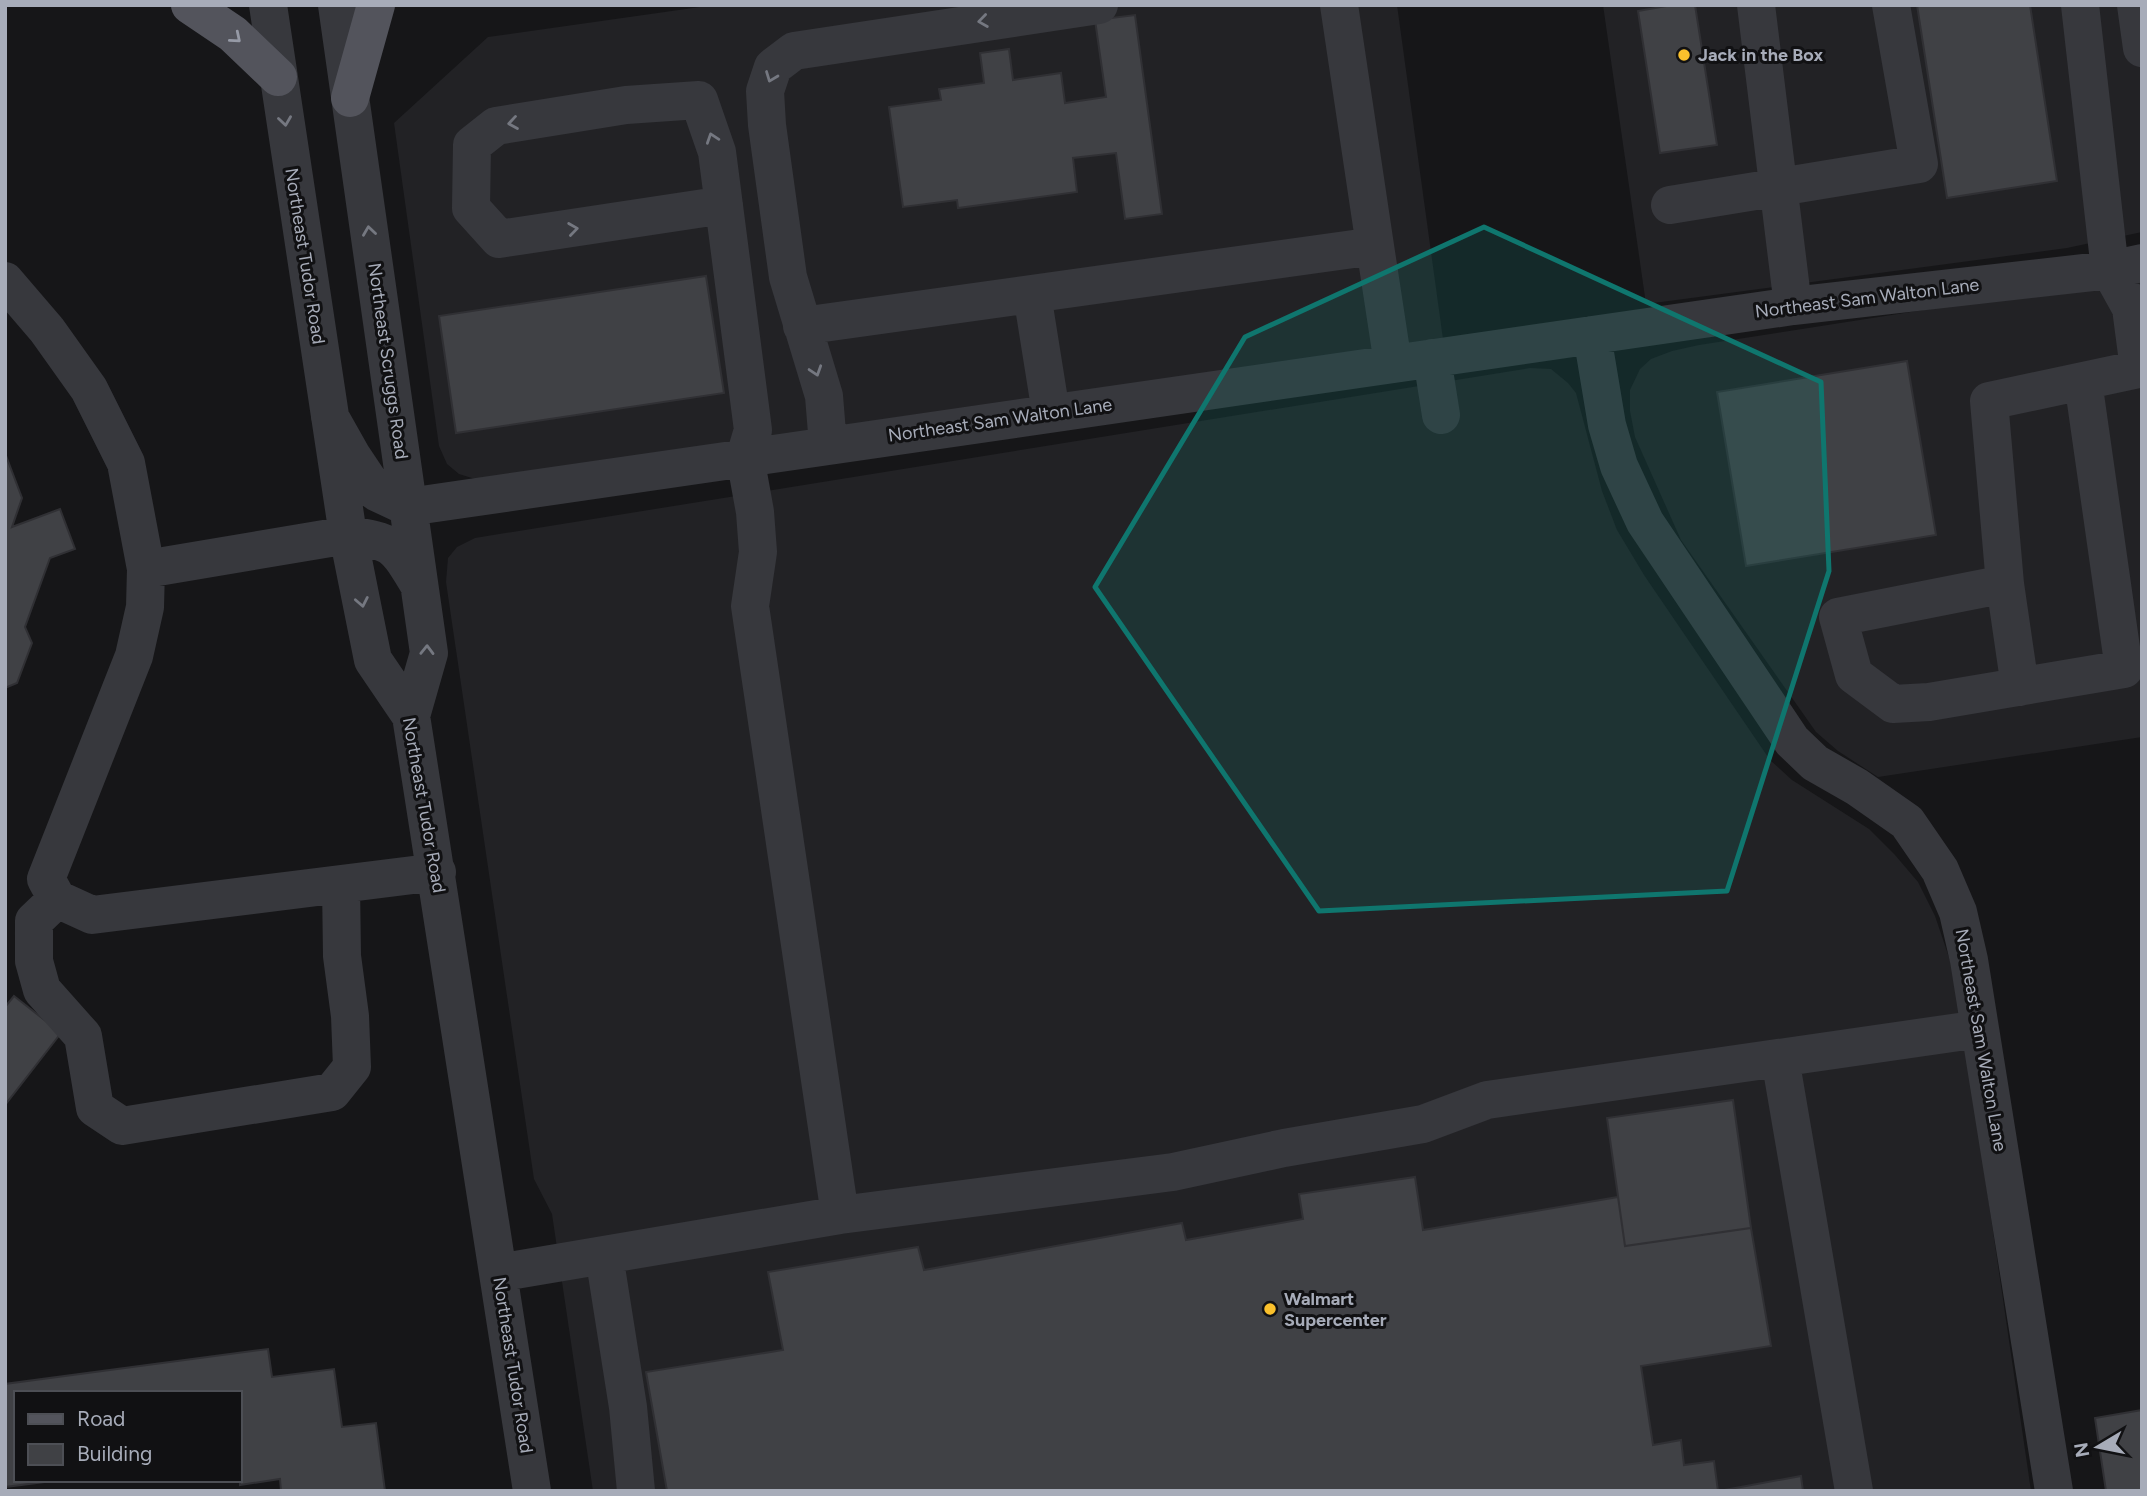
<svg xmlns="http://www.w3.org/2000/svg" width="2147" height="1496" font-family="Figtree,sans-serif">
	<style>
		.built { fill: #222225 }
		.building { fill: #404145; stroke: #303034; stroke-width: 2 }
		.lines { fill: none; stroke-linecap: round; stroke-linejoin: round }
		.minor { stroke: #37383d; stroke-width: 38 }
		.major { stroke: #53545c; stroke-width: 38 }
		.oneway { stroke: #757881 }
		.oneway2 { stroke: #969aa6 }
		.marked { fill: #0f766e; fill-opacity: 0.2; stroke: #0f766e; stroke-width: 5; stroke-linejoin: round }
		.poi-dot { fill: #fac02c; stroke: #111113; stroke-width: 2.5 }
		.labels { text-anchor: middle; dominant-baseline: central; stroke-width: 6; stroke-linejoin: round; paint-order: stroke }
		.poi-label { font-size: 18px; font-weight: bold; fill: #a7acb9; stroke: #111113; text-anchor: start }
		.street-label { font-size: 18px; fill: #a7acb9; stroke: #111113 }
	</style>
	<rect width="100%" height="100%" fill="#161618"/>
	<path class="built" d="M714 5H1397L1443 339 475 479 459 474 447 464 439 446 394 123 488 37Z
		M1603 5H2142V232L2067 248 1646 304Z
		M2142 276V737L1878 777 1838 751 1816 732 1681 540 1635 437 1630 411V390L1640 369 1651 359 1672 351 1699 345Z
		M1530 368 1551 369 1568 383 1576 393 1602 491 1617 530 1644 575 1770 760 1792 780 1869 829 1895 855 1918 882 1935 916 1956 978 2031 1491H593L552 1214 534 1179 446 582 448 558 457 547 475 538Z"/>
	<path class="building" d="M1672 5H1695L1717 145 1660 153 1638 11Z
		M1917 5H2030L2057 181 1947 198Z
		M1135 15 1162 214 1125 219 1116 153 1073 158 1077 192 958 208 957 200 903 207 889 107 941 100 939 89 984 83 980 53 1009 49 1013 80 1061 73 1065 103 1106 97 1095 20Z
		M706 276 724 393 456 433 439 316Z
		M1907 361 1936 535 1746 566 1717 392Z
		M5 453 22 498 12 527 60 509 75 549 50 558 25 627 32 643 17 683 5 688Z
		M14 996 61 1033 5 1105V1007Z
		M1733 1100 1751 1228 1625 1246 1607 1118Z
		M1415 1177 1423 1230 1618 1197 1625 1246 1751 1228 1771 1346 1641 1366 1653 1445 1681 1440 1684 1465 1714 1461 1718 1491H667L646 1372 783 1350 768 1272 918 1247 924 1270 1182 1223 1186 1240 1303 1219 1299 1194Z
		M268 1349 272 1377 334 1369 342 1427 376 1423 385 1491H281L280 1479 240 1485V1393H16V1480H60L5 1487V1384Z
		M2142 1410V1491H2106L2095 1418Z
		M1801 1476 1803 1491H1719Z"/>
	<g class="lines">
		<path class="minor" d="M268 5 348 535 373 660 411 716 532 1491
			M337 5 429 653 411 716
			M1339 5 1375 246
			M1756 5 1793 306
			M2080 5 2110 270 2131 308 2139 369 1989 401 2005 584 1838 617 1854 675 1893 704 1929 702 2124 669 2083 381
			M2136 5 2142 48
			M724 205 499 239 471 208 472 145 496 126 626 105 699 100 717 152 753 430 745 457 755 512 758 552 750 606 840 1215
			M1670 205 1919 164 1891 5
			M5 281 47 330 89 389 126 463 146 569 145 607 134 656 46 879 57 899 92 915 437 872
			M1032 294 1051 413
			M802 326 1375 246 1393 364
			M1592 335 1607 425 1619 466 1645 522 1792 741 1815 763 1857 787 1907 822 1940 870 1958 912 1969 960 2054 1491
			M1432 358 1441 415
			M330 417 352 456 376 492 408 507 1793 306 2110 270 2142 263
			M828 445 824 396 788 277 767 125 765 91 773 67 794 51 1099 5
			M146 569 348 535C394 542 394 544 418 583
			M2005 584 2020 687
			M57 899 34 921V961L42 990 83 1036 95 1108 122 1126 332 1092 352 1067 350 1016 342 956 341 884
			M1780 1058 1854 1491
			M604 1255 628 1407 636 1491
			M498 1273 840 1215 1173 1172 1284 1148 1423 1124 1487 1100 1980 1029"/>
		<path class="major" d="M190 5 233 34 278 77
			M350 98 376 5"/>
	</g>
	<defs><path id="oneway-chevron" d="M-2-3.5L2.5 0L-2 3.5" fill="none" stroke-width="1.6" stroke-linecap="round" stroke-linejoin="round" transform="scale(1.75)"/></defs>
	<g class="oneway">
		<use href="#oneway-chevron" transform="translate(983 21) rotate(172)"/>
		<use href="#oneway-chevron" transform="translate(771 77) rotate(111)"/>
		<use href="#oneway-chevron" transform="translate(285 121) rotate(82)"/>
		<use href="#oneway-chevron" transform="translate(513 123) rotate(171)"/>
		<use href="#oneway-chevron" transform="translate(712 138) rotate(-109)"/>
		<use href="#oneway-chevron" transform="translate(573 229) rotate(-8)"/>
		<use href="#oneway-chevron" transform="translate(369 231) rotate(-98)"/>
		<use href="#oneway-chevron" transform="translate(816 371) rotate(72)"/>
		<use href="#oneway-chevron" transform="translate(362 602) rotate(79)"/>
		<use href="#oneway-chevron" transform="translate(427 650) rotate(-89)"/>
	</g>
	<use class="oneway2" href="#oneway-chevron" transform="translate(236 38) rotate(40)"/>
	<path class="marked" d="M1484 227 1821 382 1829 571 1727 891 1319 911 1095 587 1245 337Z"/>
	<g class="poi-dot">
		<circle cx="1684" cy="55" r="7"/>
		<circle cx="1270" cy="1309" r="7"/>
	</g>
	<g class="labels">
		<g class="poi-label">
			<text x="1698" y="55">Jack in the Box</text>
			<text x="1284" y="1299">Walmart<tspan x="1284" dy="21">Supercenter</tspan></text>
		</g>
		<g class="street-label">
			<text transform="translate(305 256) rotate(81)">Northeast Tudor Road</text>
			<text transform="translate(1867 298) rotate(-7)">Northeast Sam Walton Lane</text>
			<text transform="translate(388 361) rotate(82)">Northeast Scruggs Road</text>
			<text transform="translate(1000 420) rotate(-8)">Northeast Sam Walton Lane</text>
			<text transform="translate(424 805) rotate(80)">Northeast Tudor Road</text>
			<text transform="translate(1981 1040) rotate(80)">Northeast Sam Walton Lane</text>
			<text transform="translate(513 1365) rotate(81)">Northeast Tudor Road</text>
		</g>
	</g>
	<rect width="2147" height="1496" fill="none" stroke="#a7acb9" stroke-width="14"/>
	<rect x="14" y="1391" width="228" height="91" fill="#111113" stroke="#4d4f55" stroke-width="2"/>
	<rect x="28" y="1414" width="35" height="10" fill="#53545c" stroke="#4d4f55" stroke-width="2"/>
	<text x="77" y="1426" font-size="21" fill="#a7acb9">Road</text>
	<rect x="28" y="1444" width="35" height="21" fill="#404145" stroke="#4d4f55" stroke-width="2"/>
	<text x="77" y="1461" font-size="21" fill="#a7acb9">Building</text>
	<g transform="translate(2098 1447) rotate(260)" stroke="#111113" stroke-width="5" paint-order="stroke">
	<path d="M0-5L12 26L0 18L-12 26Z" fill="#a7acb9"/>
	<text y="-10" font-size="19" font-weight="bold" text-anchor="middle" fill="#a7acb9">N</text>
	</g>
</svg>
